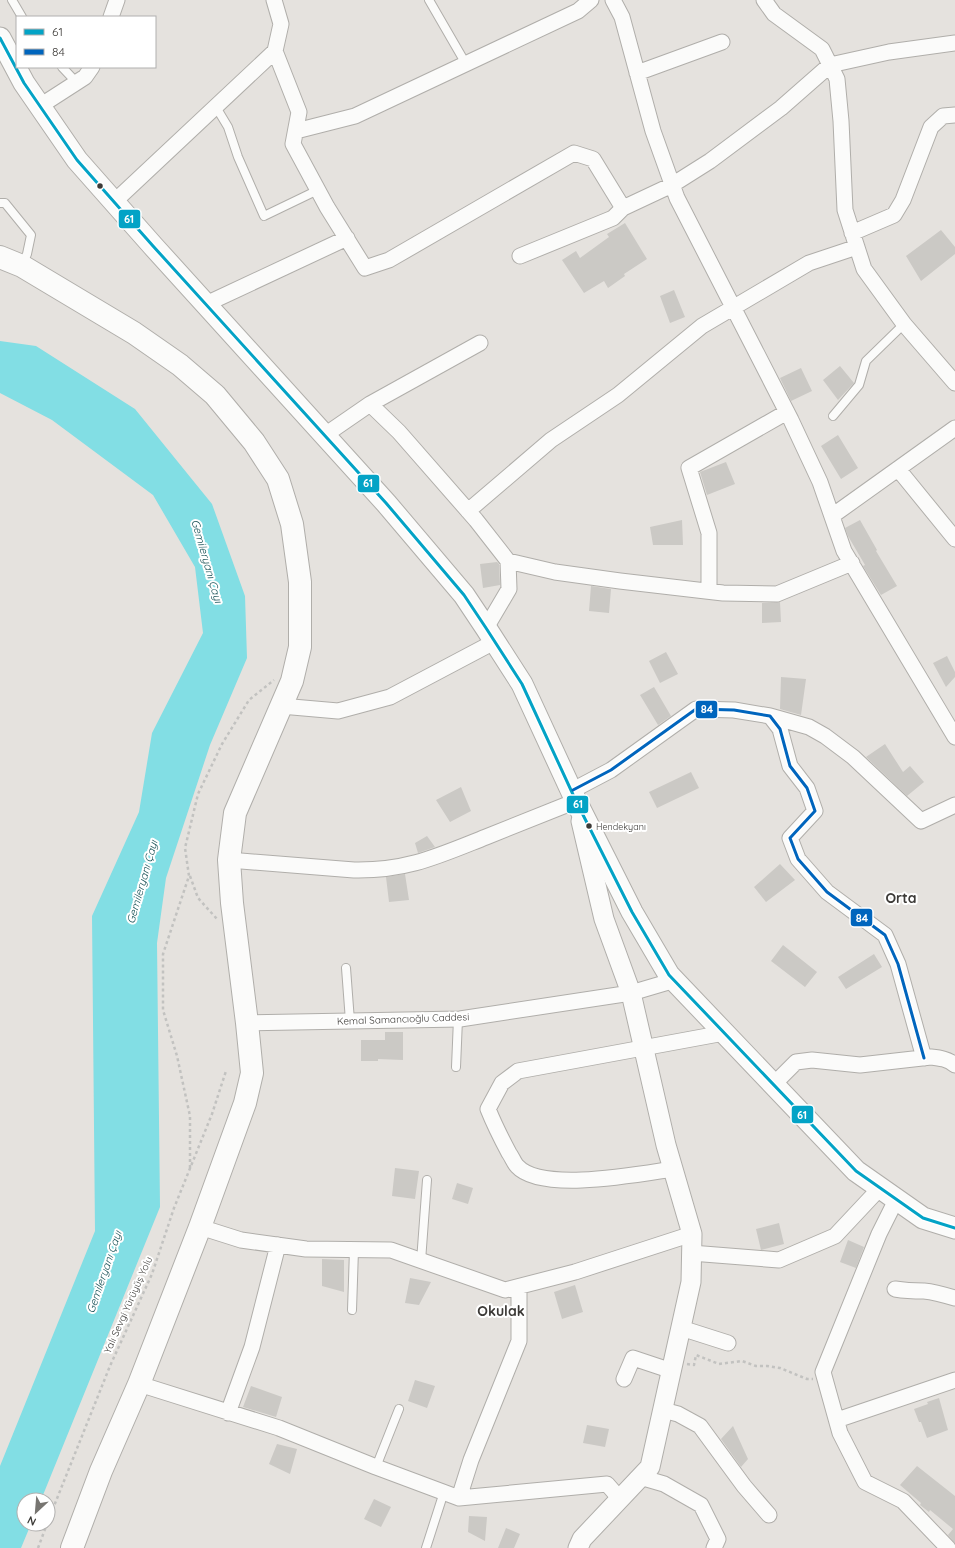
<svg xmlns="http://www.w3.org/2000/svg" width="955" height="1548" font-family="Quicksand,sans-serif">
	<style>
		.water { fill: #82dee4 }
		.building { fill: #cbc9c5 }
		.lines { fill: none; stroke-linecap: round; stroke-linejoin: round }
		.service-casing { stroke: #b0aeaa; stroke-width: 10 }
		.minor-casing { stroke: #b0aeaa; stroke-width: 17 }
		.tertiary-casing { stroke: #b0aeaa; stroke-width: 21 }
		.secondary-casing { stroke: #b0aeaa; stroke-width: 23 }
		.primary-casing { stroke: #b0aeaa; stroke-width: 24 }
		.path { stroke: #c2c2c0; stroke-width: 2.5; stroke-dasharray: 3 3; stroke-linecap: butt }
		.service { stroke: #fbfbfa; stroke-width: 8 }
		.minor { stroke: #fbfbfa; stroke-width: 15 }
		.tertiary { stroke: #fbfbfa; stroke-width: 19 }
		.secondary { stroke: #fbfbfa; stroke-width: 21 }
		.primary { stroke: #fbfbfa; stroke-width: 22 }
		.bus-1-casing { stroke: #fff; stroke-width: 6 }
		.bus-2-casing { stroke: #fff; stroke-width: 6 }
		.bus-1 { stroke: #03a3c6; stroke-width: 3 }
		.bus-2 { stroke: #0065bd; stroke-width: 3 }
		.bus-dot { fill: #3c3a37; stroke: #fff; stroke-width: 1.5 }
		.labels { text-anchor: middle; dominant-baseline: central; stroke-width: 4; stroke-linejoin: round; paint-order: stroke }
		.bus-label { font-size: 9px; fill: #3c3a37; stroke: #fff; text-anchor: start }
		.street-label { font-size: 10px; fill: #3c3a37; stroke: #fff }
		.water-label { font-size: 11px; font-style: italic; fill: #154f54; stroke: #fff }
		.district-label { font-size: 14px; font-weight: bold; fill: #3c3a37; stroke: #fff }
		.line-badge { stroke: #fff; stroke-width: 1.5 }
		.badge-label { font-size: 11px; text-anchor: middle; font-weight: bold; fill: #fff }
	</style>
	<rect width="100%" height="100%" fill="#e5e2de"/>
	<path class="water" d="M0 341 36 346 135 409 212 504 245 596 247 658 210 745 166 878 157 943 160 1207 41 1500H24V1524H31L21 1548H0V1466L95 1231 92 916 139 812 152 733 203 633 195 567 153 495 52 420 0 393Z"/>
	<path class="building" d="M625 223 647 259 624 274 625 276 608 288 604 281 584 293 562 260 576 251 580 258 609 237 607 234Z
		M941 230 955 247V254L921 281 906 256Z
		M674 290 685 317 670 323 660 296Z
		M840 366 854 383 838 400 823 380Z
		M801 368 812 391 791 401 780 378Z
		M838 435 858 468 841 479 821 446Z
		M726 462 735 484 707 495 700 472Z
		M682 520 683 545H653L650 527Z
		M860 520 877 550 876 551 897 586 881 595 863 566 865 565 848 536 845 528Z
		M497 562 499 564 500 585 483 588 480 564Z
		M591 586 611 589 609 613 589 611Z
		M780 602 781 622 762 623V603Z
		M666 652 678 674 660 683 649 661Z
		M947 656 955 672V677L946 687 933 663Z
		M781 677 806 679 801 715 780 709Z
		M654 687 671 716 658 725 640 695Z
		M885 744 903 772 910 766 924 782 907 796 866 757Z
		M691 772 699 788 657 808 649 792Z
		M461 787 471 811 450 822 436 800Z
		M427 836 435 847 418 853 415 843Z
		M780 864 795 880 766 902 754 887Z
		M405 874 409 900 389 902 386 877Z
		M783 945 817 972 805 987 771 961Z
		M874 954 882 967 846 989 838 977Z
		M385 1032H403V1060L378 1059V1061H361V1040H385Z
		M395 1168 419 1171 415 1199 392 1196Z
		M457 1183 473 1188 468 1204 452 1199Z
		M779 1223 784 1244 761 1250 756 1229Z
		M848 1240 864 1247 856 1268 840 1262Z
		M322 1259 344 1260V1292L322 1286Z
		M410 1278 431 1282 419 1305 405 1303Z
		M575 1285 583 1312 562 1319 554 1292Z
		M415 1380 435 1386 427 1408 408 1401Z
		M251 1386 282 1397 276 1417 243 1407Z
		M939 1398 948 1430 927 1438 921 1422H919L914 1409 928 1404 927 1402Z
		M587 1425 609 1429 605 1447 583 1443Z
		M733 1426 748 1459 741 1467 721 1439Z
		M277 1444 297 1449 290 1474 269 1464Z
		M917 1466 955 1496V1543L948 1535 953 1529 930 1510 929 1512 920 1505 921 1503 900 1485Z
		M374 1499 391 1507 381 1527 364 1519Z
		M469 1516 487 1517 485 1541 468 1532Z
		M506 1528 520 1534 514 1548H498Z"/>
	<g class="lines">
		<defs>
			<path id="service" d="M12 0 22 17
				M429 0 466 64
				M62 67 77 83
				M216 107 228 127 238 157 264 216 318 190
				M0 203H5L31 235 27 254 22 265
				M833 416 859 385 866 361 904 324
				M346 968 350 1021
				M456 1067 458 1019
				M421 1261 427 1180
				M352 1310 354 1250
				M376 1467 399 1409
				M426 1548 444 1492"/>
			<path id="minor" d="M274 0 281 24 275 51 299 112 293 144 327 207 365 268 389 260 574 153 593 159 623 208
				M613 0 622 17 653 131 677 198 791 420 820 482 844 551 955 737
				M764 0 774 14 822 49 837 79 841 121 845 210 864 269 904 324 955 383
				M111 17 117 0
				M637 73 722 42
				M40 106 85 77 92 67
				M296 131 355 116 578 11 591 0
				M114 202 275 51
				M852 233 894 215 903 200 931 127 943 116 955 115
				M520 256 613 218 623 208 672 185 710 161 781 108 830 65 889 52 955 43
				M206 304 347 238
				M370 404 399 432 476 520 508 561 509 589 486 628
				M325 435 370 404 480 343
				M898 469 955 539
				M468 511 551 440 618 395 702 326 809 263 857 247
				M832 516 955 428
				M508 561 555 572 620 581 723 593 777 594 852 563
				M709 591V533L689 468 787 412
				M281 706 338 711 390 697 494 642
				M770 716 809 727 825 736 853 757 921 821 955 805
				M573 790 611 770 696 709 734 710 770 716 780 729 790 766 807 788 815 811 790 838 798 859 827 892 885 935 898 964 924 1058
				M229 860 354 870C407 871 438 856 486 837 516 825 546 813 576 801
				M247 1023 460 1019 631 993 675 980
				M773 1085 796 1062 812 1060 860 1065 931 1057C940 1058 948 1059 955 1065
				M673 1169C639 1174 541 1193 517 1166 514 1163 512 1157 509 1153 501 1138 494 1124 488 1109L502 1083 518 1071 724 1033
				M896 1200 879 1234 823 1372 840 1433 865 1482 903 1501 948 1548
				M200 1227 241 1240 306 1249 391 1250 505 1290 575 1272 692 1234
				M691 1253 779 1260 835 1236 880 1188
				M895 1289C907 1291 912 1291 924 1291 934 1292 945 1295 955 1298
				M681 1328 728 1343
				M624 1379 633 1358 672 1371
				M139 1384 279 1428 376 1467 459 1498 607 1484 620 1499
				M663 1410 678 1414 700 1426 744 1486 769 1515
				M228 1413 252 1347 278 1245
				M837 1420 955 1380
				M640 1477 664 1484 701 1505 718 1539 714 1548
				M459 1498 471 1460 519 1341V1287"/>
			<path id="tertiary" d="M578 1548 582 1539 650 1467 691 1282 692 1234 666 1145 631 993 604 919 581 821"/>
			<path id="secondary" d="M0 38 24 83 77 160 153 246 386 503 464 595 486 628 522 684 576 801 632 912 669 975 856 1171 923 1218 955 1228"/>
			<path id="primary" d="M0 257 22 266 134 333 180 365 215 395 254 442 278 479 292 524 300 582V647L292 681 235 813 229 860 232 903 247 1023 252 1073 245 1103 200 1227 139 1384 101 1471 72 1548"/>
		</defs>
		<use href="#service" class="service-casing"/>
		<use href="#minor" class="minor-casing"/>
		<use href="#tertiary" class="tertiary-casing"/>
		<use href="#secondary" class="secondary-casing"/>
		<use href="#primary" class="primary-casing"/>
		<path class="path" d="M190 876 198 898 217 919
			M190 1168V1116L177 1056 163 1010V954L189 876 185 848 198 794 222 744 249 700 274 680
			M687 1364 694 1365 696 1355 719 1364 742 1361 756 1366H767L780 1368 807 1379H813
			M48 1521 110 1366 152 1274 174 1208 212 1114 226 1071
			M38 1548 47 1524"/>
		<use href="#service" class="service"/>
		<use href="#minor" class="minor"/>
		<use href="#tertiary" class="tertiary"/>
		<use href="#secondary" class="secondary"/>
		<use href="#primary" class="primary"/>
		<defs>
			<path id="bus-1" d="M0 38 24 83 77 160 153 246 386 503 464 595 486 628 522 684 576 801 632 912 669 975 856 1171 923 1218 955 1228"/>
			<path id="bus-2" d="M573 790 611 770 696 709 734 710 770 716 780 729 790 766 807 788 815 811 790 838 798 859 827 892 885 935 898 964 924 1058"/>
		</defs>
		<use href="#bus-1" class="bus-1-casing"/>
		<use href="#bus-2" class="bus-2-casing"/>
		<use href="#bus-1" class="bus-1"/>
		<use href="#bus-2" class="bus-2"/>
	</g>
	<g class="bus-dot">
		<circle cx="100" cy="186" r="3.5"/>
		<circle cx="589" cy="826" r="3.5"/>
	</g>
	<g class="labels">
		<g class="bus-label">
			<text x="596" y="826">Hendekyanı</text>
		</g>
		<g class="street-label">
			<text transform="translate(403 1019) rotate(-2)">Kemal Samancıoğlu Caddesi</text>
			<text transform="translate(128 1305) rotate(-66)">Yalı Sevgi Yürüyüş Yolu</text>
		</g>
		<g class="water-label">
			<text transform="translate(207 561) rotate(74)">Gemileryanı Çayı</text>
			<text transform="translate(142 882) rotate(-74)">Gemileryanı Çayı</text>
			<text transform="translate(104 1272) rotate(-71)">Gemileryanı Çayı</text>
		</g>
		<g class="district-label">
			<text x="901" y="898">Orta</text>
			<text x="501" y="1311">Okulak</text>
		</g>
	</g>
	<g class="line-badge">
		<rect x="118" y="209" width="23" height="20" rx="4" fill="#03a3c6"/>
		<rect x="357" y="474" width="23" height="19" rx="4" fill="#03a3c6"/>
		<rect x="695" y="700" width="23" height="19" rx="4" fill="#0065bd"/>
		<rect x="566" y="795" width="23" height="19" rx="4" fill="#03a3c6"/>
		<rect x="850" y="908" width="23" height="19" rx="4" fill="#0065bd"/>
		<rect x="791" y="1105" width="23" height="19" rx="4" fill="#03a3c6"/>
	</g>
	<g class="badge-label">
		<text x="129" y="223">61</text>
		<text x="368" y="487">61</text>
		<text x="707" y="713">84</text>
		<text x="578" y="808">61</text>
		<text x="862" y="922">84</text>
		<text x="802" y="1119">61</text>
	</g>
	<rect x="16" y="16" width="140" height="52" fill="#ffffff" stroke="#b1b0af"/>
	<rect x="24" y="29" width="20" height="6" fill="#03a3c6" stroke="#b1b0af"/>
	<text x="52" y="36" font-size="12" fill="#3c3a37">61</text>
	<rect x="24" y="49" width="20" height="6" fill="#0065bd" stroke="#b1b0af"/>
	<text x="52" y="56" font-size="12" fill="#3c3a37">84</text>
	<g transform="translate(36 1512) rotate(206)"><circle r="19" fill="#ffffff" stroke="#b1b0af"/>
	<path d="M0-3L7 15L0 10L-7 15Z" fill="#777571"/>
	<text y="-6" font-size="11" font-weight="bold" text-anchor="middle" fill="#3c3a37">N</text>
	</g>
</svg>
